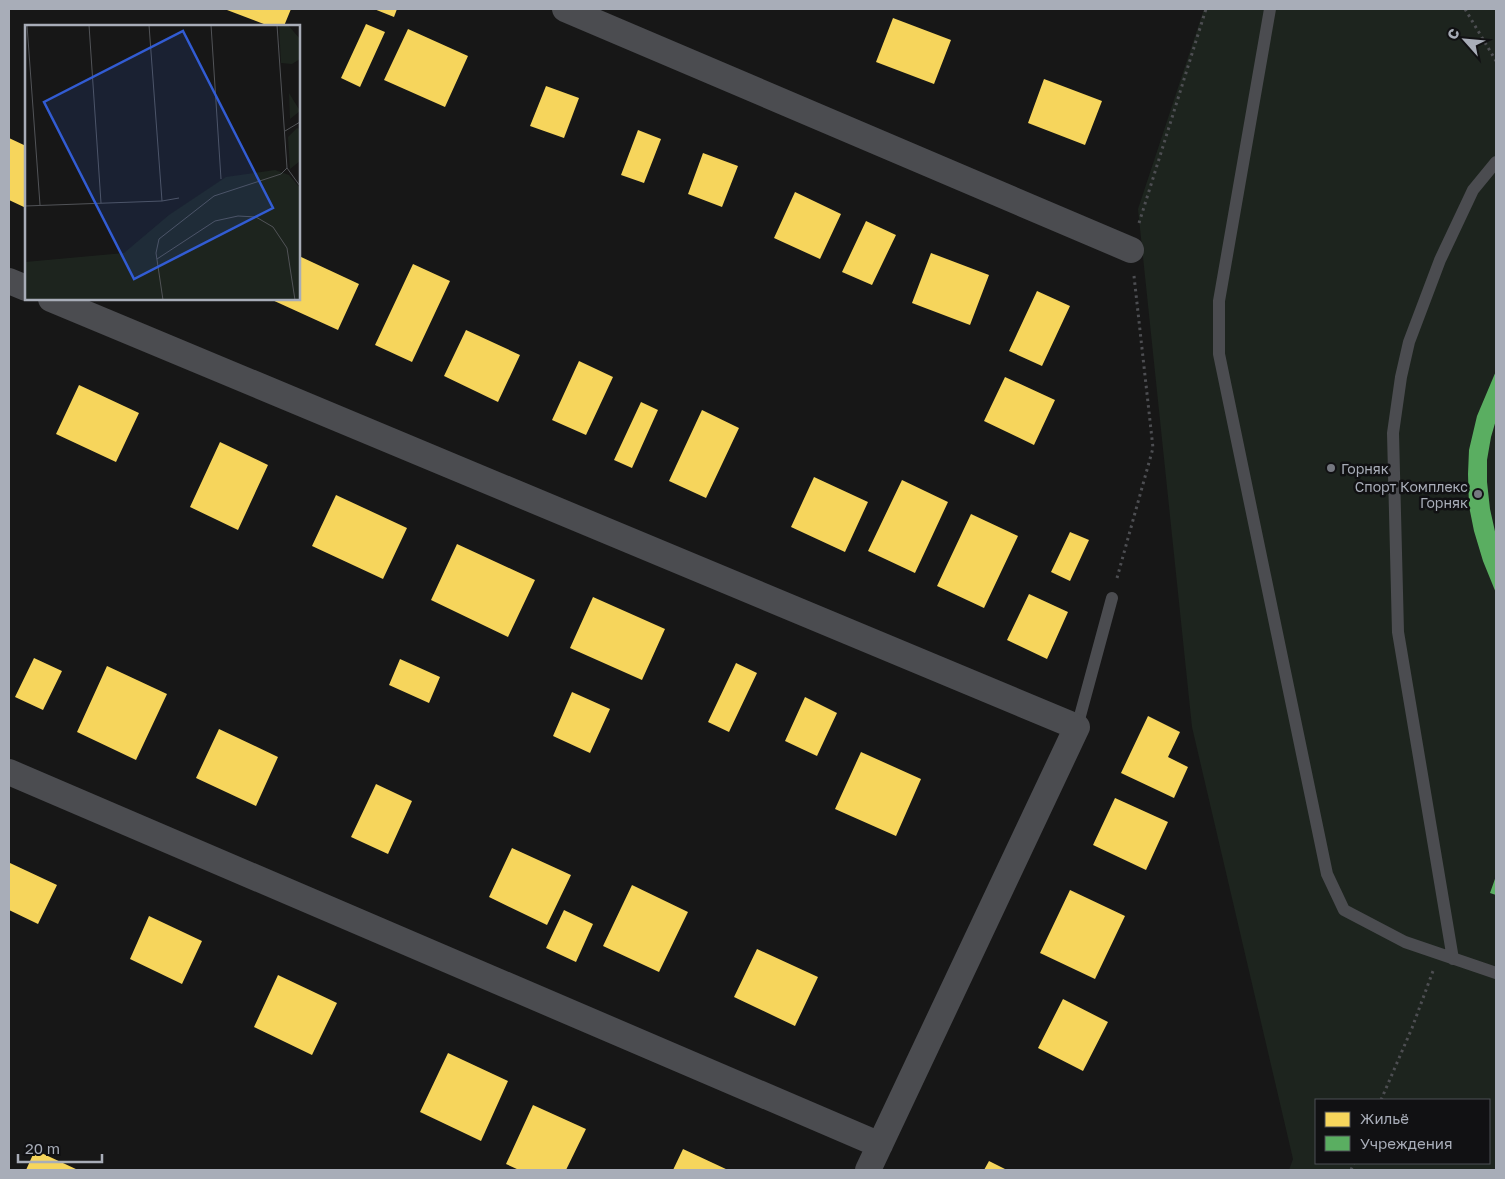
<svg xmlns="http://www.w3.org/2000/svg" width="1505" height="1179" font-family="'Golos Text',sans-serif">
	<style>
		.green { fill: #1d241e; fill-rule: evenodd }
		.homes { fill: #f6d55c }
		.public { fill: #5aae61 }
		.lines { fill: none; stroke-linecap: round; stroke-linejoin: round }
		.path { stroke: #4d4e52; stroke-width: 3; stroke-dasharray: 2.5 4; stroke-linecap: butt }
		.service { stroke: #4b4c50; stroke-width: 12 }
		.minor { stroke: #4b4c50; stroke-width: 26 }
		.poi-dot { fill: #757880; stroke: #111113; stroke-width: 2 }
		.labels { text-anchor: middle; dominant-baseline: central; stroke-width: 5; stroke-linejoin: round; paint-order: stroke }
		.poi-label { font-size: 14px; fill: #a8adb8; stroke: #111113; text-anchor: start }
		.inset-road { fill: none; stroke: #515357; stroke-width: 1 }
		.view { fill: #325cd3; fill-opacity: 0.15; stroke: #325cd3; stroke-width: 2.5 }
		.inset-edge { fill: none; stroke: #a8adb8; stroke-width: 2.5 }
	</style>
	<rect width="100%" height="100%" fill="#171717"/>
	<path class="green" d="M1204 9H1496V1170H1289L1293 1159 1192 727 1138 209ZM1316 1100H1489V1163H1316Z"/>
	<path class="homes" d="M228 9H291L284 26H269L227 10Z
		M374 9H397L394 17Z
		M893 18 951 40 934 84 876 62Z
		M366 24 385 32 360 87 341 78Z
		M408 29 468 56 445 107 384 80Z
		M1044 79 1102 101 1085 145 1028 123Z
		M546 86 579 98 564 138 530 126Z
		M638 130 661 139 644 183 621 175Z
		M9 138 26 146V208L9 200Z
		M703 153 738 166 722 207 688 194Z
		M795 192 841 214 820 259 774 238Z
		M866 221 896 235 872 285 842 272Z
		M931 253 989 275 970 325 912 303Z
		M299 256 359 284 338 330 270 299H299Z
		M413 264 450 281 412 362 375 345Z
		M1037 291 1070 306 1042 366 1009 351Z
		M466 330 520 355 498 402 444 376Z
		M579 361 613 377 586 435 552 420Z
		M1005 377 1055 400 1034 445 984 421Z
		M79 385 139 413 116 462 56 434Z
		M641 402 658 410 632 468 614 460Z
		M702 410 739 428 706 498 669 481Z
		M220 442 268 465 238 530 190 507Z
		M814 477 868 502 845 552 791 527Z
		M902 480 948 502 915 573 868 551Z
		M336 495 407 528 383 579 312 546Z
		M971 514 1018 536 984 608 937 586Z
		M1070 532 1089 540 1070 581 1051 572Z
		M457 544 535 580 508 637 431 600Z
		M1029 594 1068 612 1047 659 1007 640Z
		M593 597 665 629 642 680 570 648Z
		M34 658 62 671 43 710 15 697Z
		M400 659 440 677 429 703 389 685Z
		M736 663 757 673 729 732 708 722Z
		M107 666 167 694 136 760 77 732Z
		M572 692 610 709 590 753 553 736Z
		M805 697 837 713 817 756 785 741Z
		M1148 716 1180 732 1168 757 1188 767 1174 798 1121 773Z
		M219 729 278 757 256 806 196 778Z
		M861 752 921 779 896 836 835 809Z
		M376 784 412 801 388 854 351 837Z
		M1115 798 1168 822 1146 870 1093 845Z
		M512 848 571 875 547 925 489 897Z
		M10 863 57 885 38 924 9 910Z
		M632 885 688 912 659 972 603 946Z
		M1070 890 1125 916 1095 979 1040 953Z
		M564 910 593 924 576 962 546 948Z
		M149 916 202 941 182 984 130 959Z
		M757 949 818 977 795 1026 734 997Z
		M278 975 337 1003 312 1055 254 1027Z
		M1063 999 1108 1022 1083 1071 1038 1048Z
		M448 1053 508 1081 481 1141 420 1112Z
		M533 1105 586 1129 566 1170H519L506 1164Z
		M683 1149 728 1170H673Z
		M35 1150 78 1170H26Z
		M989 1161 1007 1170H984Z"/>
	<path class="public" d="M1496 371V420L1491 437 1487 460V482L1490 509 1496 536V593L1483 561 1474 531 1469 506 1468 474 1469 450 1477 416Z
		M1496 876V895L1490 893Z"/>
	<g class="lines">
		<path class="path" d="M1465 9 1496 61
			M1139 223 1206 9
			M1117 578 1153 448 1134 276
			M1381 1100 1412 1028 1433 971
			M1351 1170 1354 1163"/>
		<path class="service" d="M1270 9 1219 301V354L1327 874 1344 910 1405 942 1496 973
			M1077 727 1112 598
			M1453 959 1398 632 1393 433 1401 377 1409 342 1440 260 1473 190 1496 162"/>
		<path class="minor" d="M565 9 1131 250
			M9 281 26 288
			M51 299 1077 727 868 1170
			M9 772 880 1145"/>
	</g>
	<g class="poi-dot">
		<circle cx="1331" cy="468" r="5"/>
		<circle cx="1478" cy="494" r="5"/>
	</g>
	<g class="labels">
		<g class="poi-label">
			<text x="1341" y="468">Горняк</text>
			<text x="1468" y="486" text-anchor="end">Спорт Комплекс<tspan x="1468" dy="16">Горняк</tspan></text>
		</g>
	</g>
	<g transform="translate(25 25)">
		<rect width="275" height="275" fill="#171717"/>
		<path d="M254 0H263L275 14V34L267 39 256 38ZM264 68 275 86 265 94ZM272 103 275 104V136L265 144 263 112ZM250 145 264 150 275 163V275H0V237L99 228 144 190 201 152Z" fill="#1d241e"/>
		<path class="inset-road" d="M2 0 15 180M64 0 76 178M186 0 196 154M252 0 262 143 275 161M260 106 275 97M137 176 154 173M0 181 137 176 124 0M132 234 190 196 213 191 231 192 248 202 262 223 270 275M138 275 131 228 134 214 189 171 256 149 262 143"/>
		<path class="view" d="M158 6 248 183 109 254 19 77Z"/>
		<rect width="275" height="275" class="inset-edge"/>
	</g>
	<rect width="1505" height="1179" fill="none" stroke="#a8adb8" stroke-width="20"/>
	<rect x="1315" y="1099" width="175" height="65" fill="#111113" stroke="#4d4f55"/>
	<rect x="1325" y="1112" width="25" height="15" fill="#f6d55c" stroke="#4d4f55"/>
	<text x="1360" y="1124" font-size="15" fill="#a8adb8">Жильё</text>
	<rect x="1325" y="1136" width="25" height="15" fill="#5aae61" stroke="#4d4f55"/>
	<text x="1360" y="1149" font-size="15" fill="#a8adb8">Учреждения</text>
	<g transform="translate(1465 40) rotate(297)" stroke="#111113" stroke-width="4" paint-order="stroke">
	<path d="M0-4L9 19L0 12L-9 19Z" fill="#a8adb8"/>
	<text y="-8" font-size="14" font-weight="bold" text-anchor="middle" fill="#a8adb8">С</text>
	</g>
	<path d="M18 1154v8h84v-8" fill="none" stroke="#a8adb8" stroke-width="2.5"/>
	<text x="25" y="1154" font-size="15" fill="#a8adb8" stroke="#111113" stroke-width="4" paint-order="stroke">20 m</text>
</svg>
